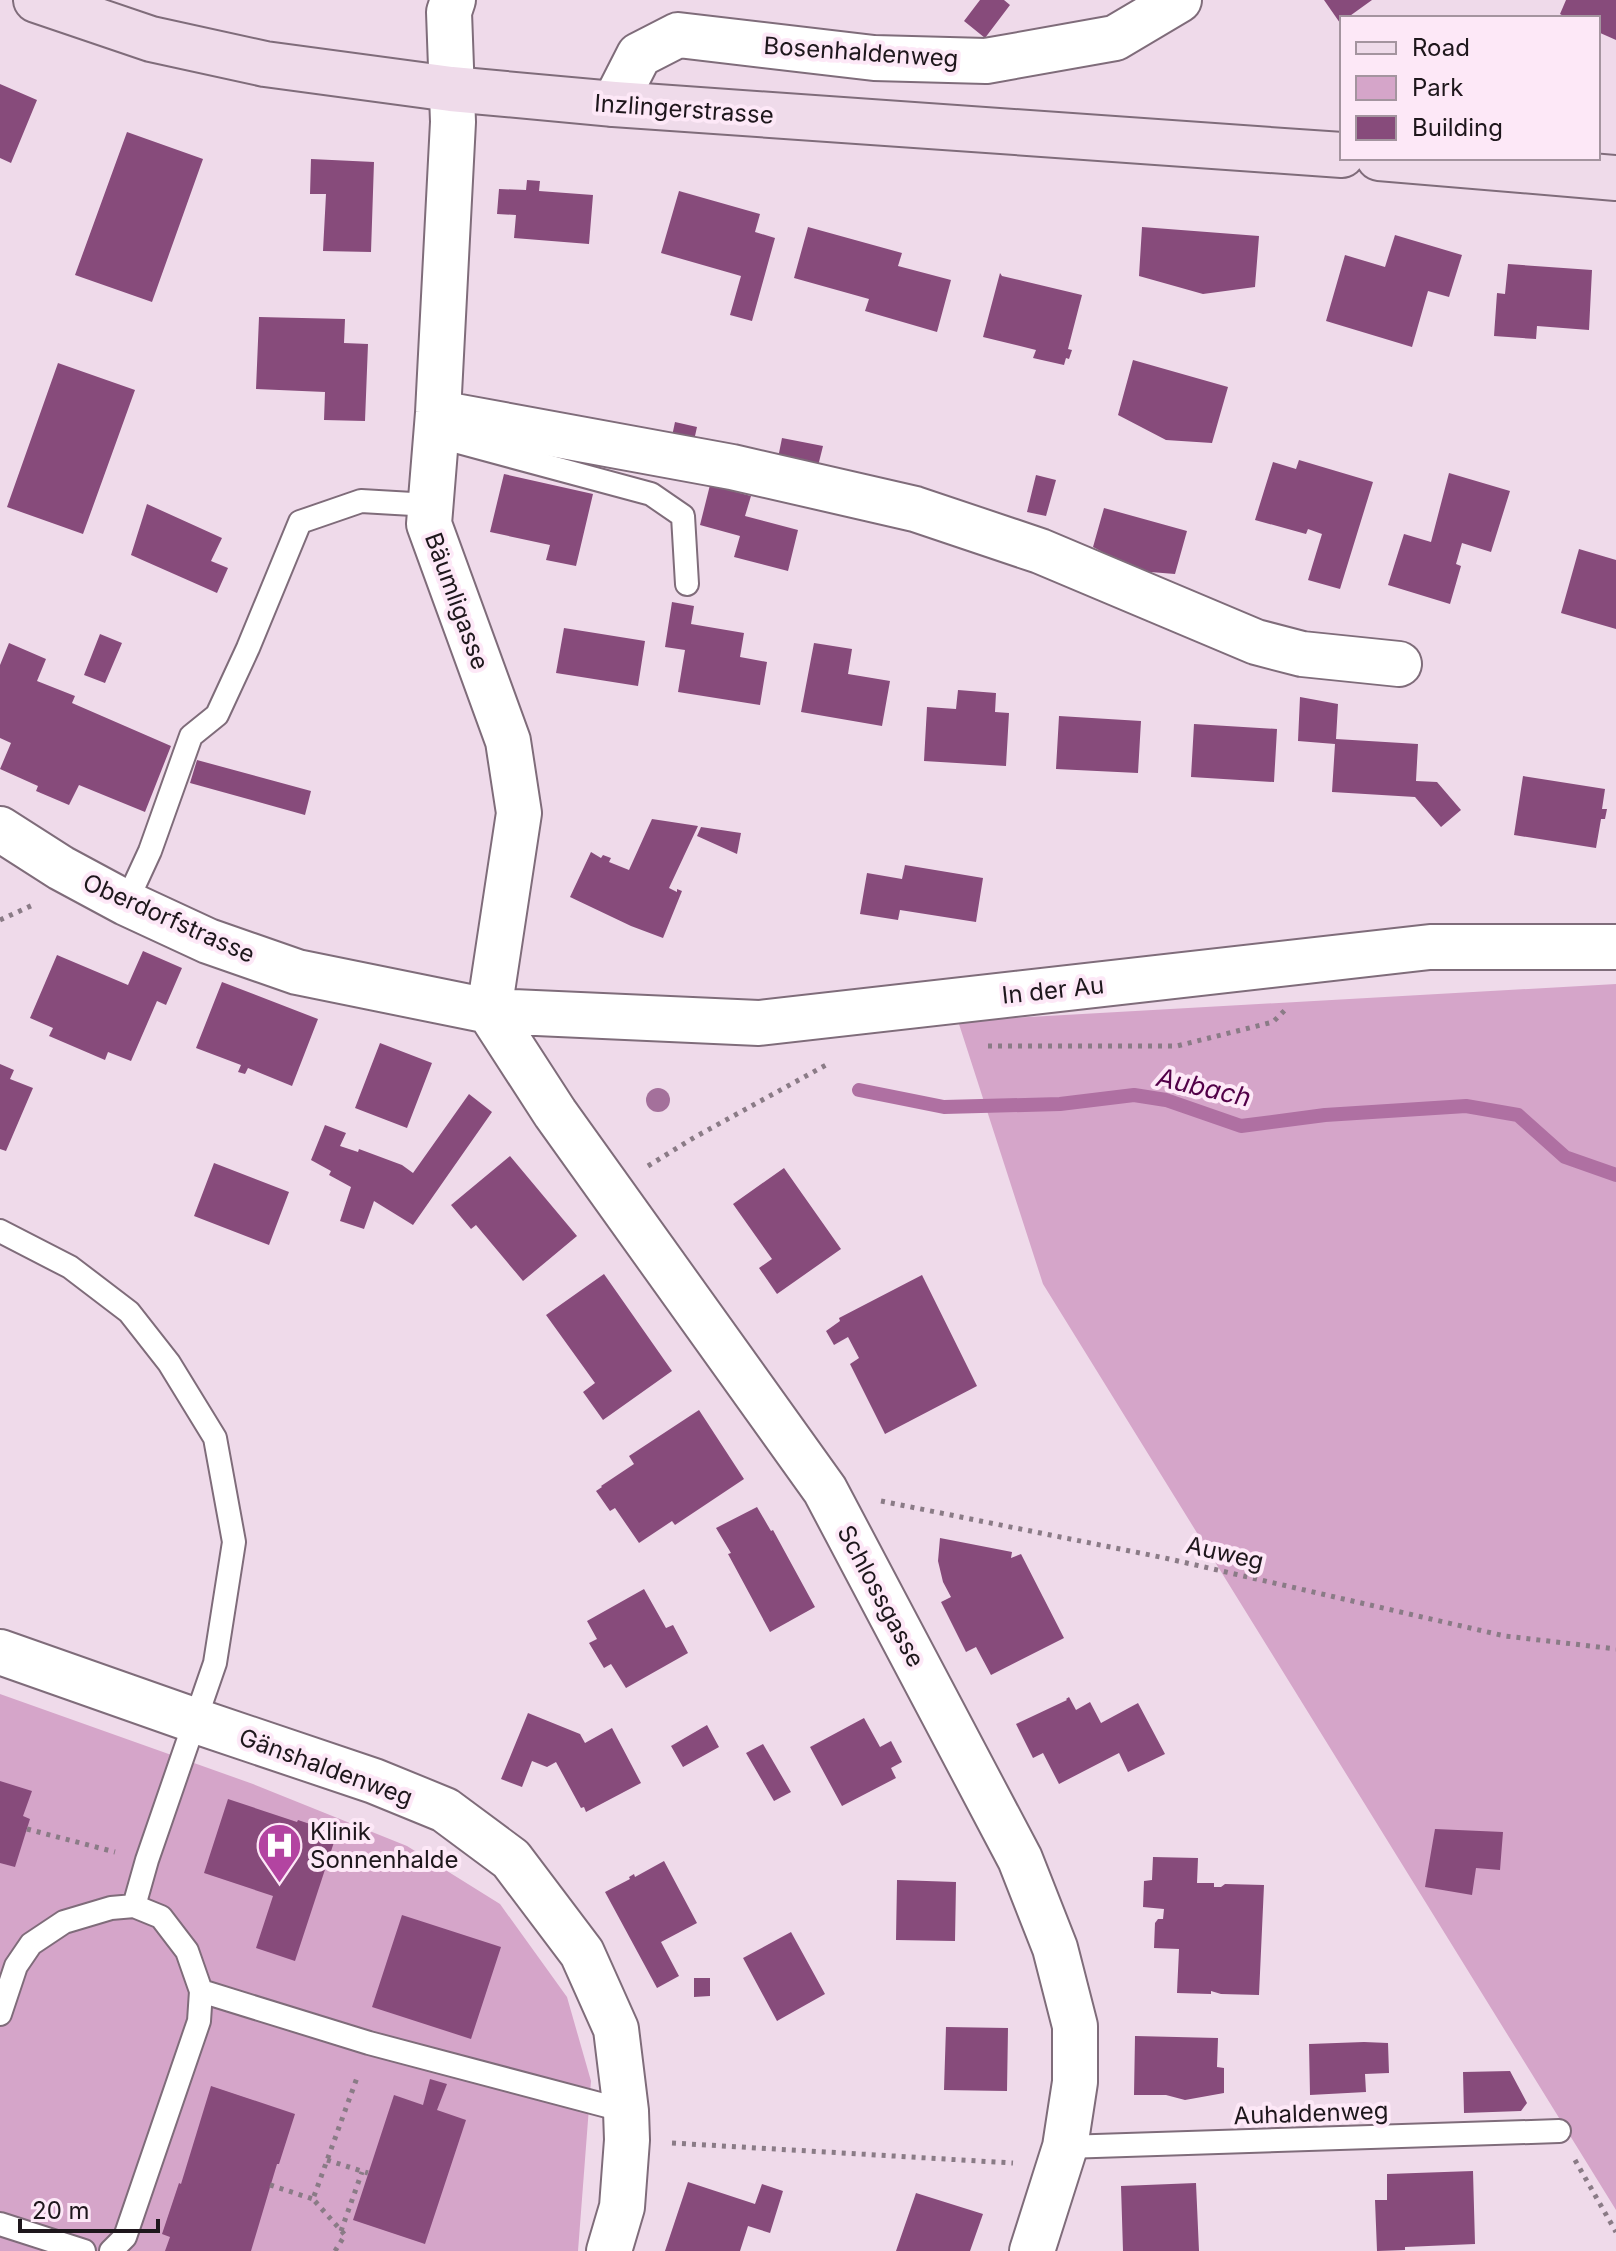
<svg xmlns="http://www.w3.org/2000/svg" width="1616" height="2251" font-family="Inter,sans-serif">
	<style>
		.green { fill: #d5a5c9 }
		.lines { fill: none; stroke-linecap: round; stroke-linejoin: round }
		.stream { stroke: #af70a2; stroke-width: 14 }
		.building { fill: #874b7b }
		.lane-casing { stroke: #7f6c7a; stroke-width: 26 }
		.street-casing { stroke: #7f6c7a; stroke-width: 48 }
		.secondary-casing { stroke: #7f6c7a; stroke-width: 48 }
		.path { stroke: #8a7b86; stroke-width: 5; stroke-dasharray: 4 6; stroke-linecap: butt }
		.lane { stroke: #fff; stroke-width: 22 }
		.street { stroke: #fff; stroke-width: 44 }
		.secondary { stroke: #efdbea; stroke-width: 44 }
		.tree { fill: #a4709b }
		.labels { text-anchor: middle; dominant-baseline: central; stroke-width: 8; stroke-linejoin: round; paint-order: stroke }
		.street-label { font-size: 24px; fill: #1e171c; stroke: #fde8f7 }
		.poi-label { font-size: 24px; fill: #1e171c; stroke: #fde8f7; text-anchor: start }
		.water-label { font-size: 26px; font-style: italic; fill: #520048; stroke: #fde8f7 }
	</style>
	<rect width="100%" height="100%" fill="#efdaea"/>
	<path class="green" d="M1616 984V2210L1043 1284 958 1021Z
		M0 1694 253 1784 407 1846 500 1904 567 1997 591 2081 578 2251H0Z"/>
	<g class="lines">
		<path class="stream" d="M859 1090 944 1107 1060 1104 1134 1095 1166 1100 1241 1126 1325 1115 1466 1106 1518 1115 1565 1157 1616 1175"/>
	</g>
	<path class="building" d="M980 0H1004L1010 5 985 38 964 21Z
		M1324 0H1372L1347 18H1342L1340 23Z
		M1566 0H1616V40L1598 32V18H1567L1560 14Z
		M0 84 37 100 11 163 0 158Z
		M127 132 203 159 152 302 75 275Z
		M311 159 374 162 371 252 323 251 326 194H310Z
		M527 180 540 181 539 191 593 195 589 244 514 238 516 215 497 214 499 189 526 190Z
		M679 191 760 214 755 232 775 238 752 321 730 315 741 276 661 253Z
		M808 227 902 253 898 266 951 280 937 332 865 311 869 299 794 278Z
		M1142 227 1259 236 1255 287 1203 294 1139 276Z
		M1395 235 1462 255 1449 297 1428 291 1412 347 1326 321 1345 255 1385 267Z
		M1508 264 1592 270 1589 330 1537 326 1536 339 1494 336 1497 293 1505 294Z
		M1000 273 1002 276 1082 295 1068 349 1072 350 1069 359 1066 358 1064 365 1033 358 1036 350 983 337Z
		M259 317 345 319 344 343 368 344 365 421 324 420 325 392 256 389Z
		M1133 360 1228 387 1212 443 1166 440 1118 415Z
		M58 363 135 390 83 534 7 507Z
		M675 422 697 427 693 445 671 441Z
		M782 438 823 446 818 466 778 458Z
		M1299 460 1373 482 1340 589 1308 580 1322 534 1308 529 1306 534 1255 520 1273 462 1296 469Z
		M1449 473 1510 491 1491 552 1462 543 1456 564 1461 566 1450 604 1388 585 1404 534 1431 542Z
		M504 474 593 494 576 566 546 560 550 545 490 532Z
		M1036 475 1056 480 1046 516 1027 512Z
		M710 485 751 496 745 516 798 530 788 571 734 557 740 536 700 525Z
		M147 504 222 538 211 561 228 568 217 593 131 555Z
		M1104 508 1187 531 1175 574 1138 571 1093 547Z
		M1579 549 1616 560V629L1561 613Z
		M672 602 694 606 691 624 744 633 740 657 767 662 760 705 678 692 685 650 665 647Z
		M564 628 645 641 638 686 556 673Z
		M100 634 122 643 105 683 84 675Z
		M9 643 46 659 37 681 75 696 72 703 171 746 145 812 79 785 69 805 36 791 38 786 0 769 11 743 0 738V665Z
		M814 643 852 649 848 674 890 681 882 726 801 712Z
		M958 690 996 693 995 712 1009 713 1006 766 924 761 927 707 956 709Z
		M1300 697 1338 704 1336 739 1418 744 1416 781 1437 782 1461 810 1441 827 1415 797 1332 792 1335 744 1298 741Z
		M1059 716 1141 721 1138 773 1056 769Z
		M1194 724 1277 729 1274 782 1191 777Z
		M197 760 311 791 305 815 190 783Z
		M1523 776 1605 789 1602 809H1607L1605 819H1601L1596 848 1514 835Z
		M652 819 698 826 669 888 677 892V889L682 891 663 938 631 926 570 897 591 852 601 858 603 855 611 858 609 862 629 870Z
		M701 827 741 833 737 854 697 836Z
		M905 865 983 878 976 922 900 910 898 920 860 914 867 873 902 879Z
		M143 951 182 968 166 1005 157 1001 131 1061 108 1052 105 1060 49 1036 53 1028 30 1018 57 955 128 985Z
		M222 982 318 1019 292 1086 248 1068 245 1074 238 1072 241 1065 196 1048Z
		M380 1043 432 1063 407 1128 355 1108Z
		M0 1064 14 1070 10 1079 33 1088 6 1151 0 1149Z
		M469 1094 492 1112 413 1225 374 1201 364 1229 340 1221 351 1187 329 1175 331 1171 311 1160 325 1125 346 1133 340 1146 358 1152 359 1149 402 1165 413 1173Z
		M510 1156 577 1236 523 1281 476 1225 471 1229 451 1205Z
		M214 1163 289 1192 269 1245 194 1216Z
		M784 1168 841 1249 777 1294 759 1268 772 1259 733 1204Z
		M604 1274 672 1371 603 1420 583 1392 595 1383 546 1315Z
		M922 1275 977 1386 885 1434 850 1364 859 1358 848 1337 834 1345 826 1331 840 1321 839 1318Z
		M699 1410 744 1479 675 1525 672 1521 639 1543 615 1508 610 1511 596 1491 602 1487 601 1486 634 1464 629 1456Z
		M757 1507 771 1531 773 1530 815 1607 770 1632 728 1554 731 1553 716 1528Z
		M940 1538 1012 1552 1011 1558 1021 1554 1064 1638 991 1675 976 1647 966 1652 941 1602 951 1597 943 1582 938 1561Z
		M644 1589 666 1628 673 1625 688 1653 626 1688 611 1664 604 1668 589 1643 597 1639 587 1621Z
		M1069 1697 1076 1710 1090 1702 1101 1723 1138 1703 1165 1754 1128 1772 1119 1753 1059 1784 1043 1753 1033 1758 1016 1724 1067 1700 1066 1699Z
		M528 1713 580 1734 585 1743 612 1728 641 1783 586 1812 584 1807 581 1808 556 1762 547 1767 532 1761 522 1787 501 1779Z
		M864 1718 880 1747 891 1741 902 1762 891 1768 896 1778 842 1806 810 1747Z
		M707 1725 719 1747 683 1767 671 1746Z
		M763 1744 791 1792 774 1801 746 1753Z
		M0 1781 32 1791 23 1816 30 1819 15 1867 0 1863Z
		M228 1799 297 1822 298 1820 337 1833 295 1961 256 1948 273 1896 204 1873Z
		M1435 1829 1503 1832 1500 1870 1476 1868 1472 1895 1425 1887Z
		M1153 1857 1198 1858 1197 1883H1214V1887H1221L1225 1884 1264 1885 1259 1995 1221 1994 1211 1991V1994L1177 1993 1179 1949 1154 1948 1155 1923 1158 1919H1163L1164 1909 1143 1907 1144 1881 1152 1880Z
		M664 1861 697 1923 661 1942 679 1976 657 1988 605 1892 630 1879 629 1877 634 1874 635 1877Z
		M897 1880 956 1882 955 1941 896 1940Z
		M402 1915 501 1947 471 2039 372 2007Z
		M791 1932 825 1994 777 2021 743 1958Z
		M694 1978H710V1996L694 1997Z
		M946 2027 1008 2028 1007 2091 944 2090Z
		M1135 2036 1218 2038 1217 2067 1224 2068V2093L1185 2100 1166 2095H1134Z
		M1364 2042 1388 2043 1389 2073 1365 2074 1366 2092 1310 2095 1309 2044Z
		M1510 2071 1527 2103 1521 2111 1464 2113 1463 2072Z
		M430 2079 447 2084 437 2110 466 2120 425 2244 353 2220 394 2095 423 2105Z
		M211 2086 295 2114 279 2164H277L251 2251H165L170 2237 162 2234 179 2183 181 2184Z
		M1473 2171 1475 2244 1405 2247V2250L1377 2251 1375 2200H1387V2174Z
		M688 2182 755 2204 762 2184 783 2191 770 2233 748 2226 740 2251H665Z
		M1196 2183 1199 2251H1123L1121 2186Z
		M916 2193 983 2214 970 2251H896Z"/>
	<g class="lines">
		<defs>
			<path id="lane" d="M436 436 651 494 683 516 687 584
				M126 903 150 851 191 736 217 715 248 648 300 522 361 501 430 505
				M0 1231 70 1267 129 1312 169 1363 215 1438 234 1542 215 1663 147 1860 134 1906
				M201 1991 369 2043 626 2111
				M0 2014 16 1966 31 1944 64 1922 111 1908 134 1906 161 1917 187 1951 201 1991 199 2021 125 2237 111 2251
				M1065 2147 1559 2131
				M0 2224 84 2251"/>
			<path id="street" d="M453 0 449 12 453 122 438 413 429 524 508 741 519 813 489 1011
				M614 104 639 55 678 35 874 58 986 61 1115 38 1179 0
				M438 413 732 467 915 509 1040 551 1256 642 1302 654 1399 664
				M0 829 61 868 126 903 208 941 297 972 489 1011 759 1023 1430 947H1616
				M489 1011 555 1113 825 1490 1020 1859 1055 1948 1075 2026V2082L1065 2147 1032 2251
				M0 1652 196 1721 374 1781 445 1810 511 1859 582 1953 616 2029 626 2111 627 2140 622 2207 609 2251"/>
			<path id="secondary" d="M36 0 151 39 265 64 451 89 614 104 1342 155
				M1379 158 1616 178"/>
		</defs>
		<use href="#lane" class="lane-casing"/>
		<use href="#street" class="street-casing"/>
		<use href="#secondary" class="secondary-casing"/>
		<path class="path" d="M0 920 35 904
			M988 1046H1177L1273 1022 1286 1009
			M648 1166 695 1137 826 1065 831 1064
			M881 1501 1165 1558 1505 1636 1616 1649
			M27 1829 115 1852
			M672 2143 1013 2163
			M327 2160 368 2173
			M1575 2160 1616 2232
			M270 2185 313 2199
			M341 2231 362 2172
			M335 2251 345 2235 313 2199 358 2075"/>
		<use href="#lane" class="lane"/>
		<use href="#street" class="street"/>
		<use href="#secondary" class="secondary"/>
	</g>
	<circle class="tree" cx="658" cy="1100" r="12"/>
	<defs>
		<symbol id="hospital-pin" viewBox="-11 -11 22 30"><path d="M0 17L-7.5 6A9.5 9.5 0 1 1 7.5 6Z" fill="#b344a1" stroke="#fde8f7"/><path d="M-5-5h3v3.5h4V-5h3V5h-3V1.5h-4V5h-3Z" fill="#fff"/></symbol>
	</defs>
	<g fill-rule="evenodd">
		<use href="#hospital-pin" x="254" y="1820" width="51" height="69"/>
	</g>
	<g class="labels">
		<g class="street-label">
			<text transform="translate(861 52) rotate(4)">Bosenhaldenweg</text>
			<text transform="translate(684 109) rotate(4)">Inzlingerstrasse</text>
			<text transform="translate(457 601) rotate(70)">Bäumligasse</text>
			<text transform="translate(169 918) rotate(24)">Oberdorfstrasse</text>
			<text transform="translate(1053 990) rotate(-6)">In der Au</text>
			<text transform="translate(1225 1553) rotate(13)">Auweg</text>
			<text transform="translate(881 1596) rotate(62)">Schlossgasse</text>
			<text transform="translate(326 1767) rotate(20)">Gänshaldenweg</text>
			<text transform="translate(1311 2113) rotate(-2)">Auhaldenweg</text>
		</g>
		<g class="poi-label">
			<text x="310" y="1831">Klinik<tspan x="310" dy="28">Sonnenhalde</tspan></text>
		</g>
		<g class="water-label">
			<text transform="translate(1204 1087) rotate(13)">Aubach</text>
		</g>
	</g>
	<rect x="1340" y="16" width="260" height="144" fill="#fde8f7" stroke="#a4949f" stroke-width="2"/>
	<rect x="1356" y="42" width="40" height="12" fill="#efdbea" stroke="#a4949f" stroke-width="2"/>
	<text x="1412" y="56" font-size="24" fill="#1e171c">Road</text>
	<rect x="1356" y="76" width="40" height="24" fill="#d5a5c9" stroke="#a4949f" stroke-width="2"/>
	<text x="1412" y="96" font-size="24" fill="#1e171c">Park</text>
	<rect x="1356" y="116" width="40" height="24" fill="#874b7b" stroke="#a4949f" stroke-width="2"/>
	<text x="1412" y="136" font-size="24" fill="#1e171c">Building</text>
	<path d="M20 2219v12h138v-12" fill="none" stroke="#1e171c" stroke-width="4"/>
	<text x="32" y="2219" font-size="24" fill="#1e171c" stroke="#fde8f7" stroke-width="6" paint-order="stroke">20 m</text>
</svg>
